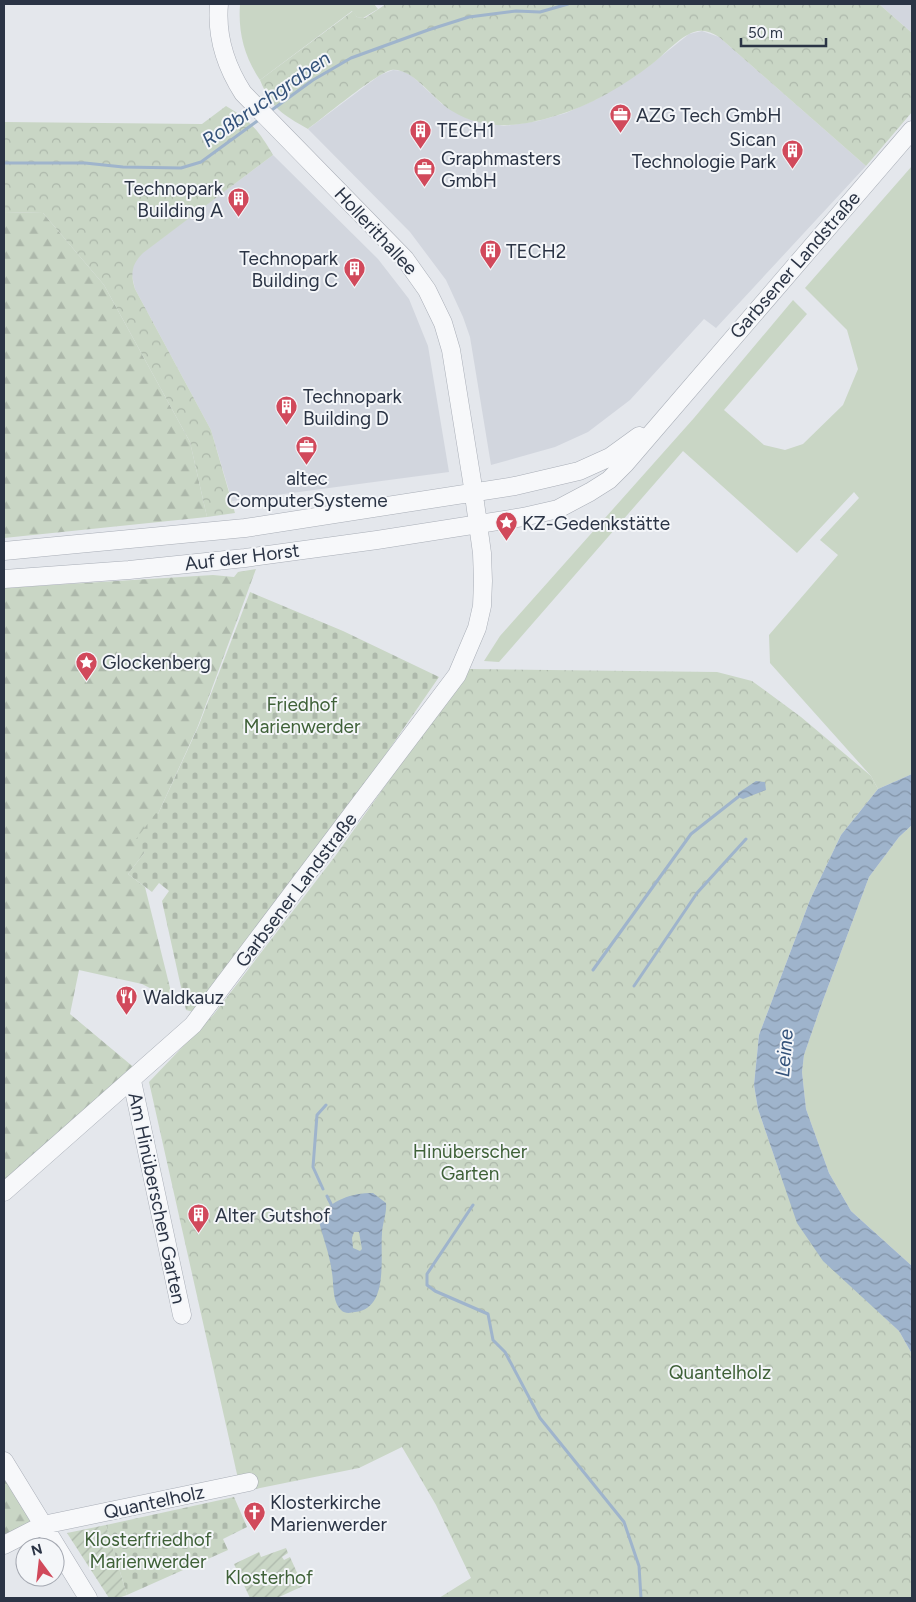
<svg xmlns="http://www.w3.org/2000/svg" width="916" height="1602" font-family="Figtree,sans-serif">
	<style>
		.built { fill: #d2d6de }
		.grass { fill: #c9d6c5 }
		.forest { fill: url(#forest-firs) }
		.cemetery { fill: url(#cemetery-stones) }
		.park { fill: url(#park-crowns) }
		.garden { fill: url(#garden-furrows) }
		.water { fill: url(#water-waves); fill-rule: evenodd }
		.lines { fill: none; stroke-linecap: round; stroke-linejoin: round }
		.stream { stroke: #9fb4cc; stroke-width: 3 }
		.minor-casing { stroke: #a9aeb7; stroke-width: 19 }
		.minor { stroke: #f7f8fa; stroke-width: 18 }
		.labels { text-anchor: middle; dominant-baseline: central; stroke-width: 4; stroke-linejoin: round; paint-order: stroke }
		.poi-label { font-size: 19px; fill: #2b3445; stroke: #f4f6f9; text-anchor: start }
		.street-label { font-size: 19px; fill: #2b3445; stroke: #f4f6f9 }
		.park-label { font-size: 19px; fill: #3f6138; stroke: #f4f6f9 }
		.water-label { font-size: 20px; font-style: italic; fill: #34527a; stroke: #f4f6f9 }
	</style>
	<defs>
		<pattern id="forest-firs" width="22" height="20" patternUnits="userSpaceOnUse" patternTransform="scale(1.25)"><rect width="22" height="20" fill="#c9d6c5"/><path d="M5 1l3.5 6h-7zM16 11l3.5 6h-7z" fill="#adb8ab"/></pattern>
		<pattern id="cemetery-stones" width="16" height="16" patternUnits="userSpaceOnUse" patternTransform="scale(1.25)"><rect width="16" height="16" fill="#c9d6c5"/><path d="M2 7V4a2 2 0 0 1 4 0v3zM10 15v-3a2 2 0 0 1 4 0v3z" fill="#adb8ab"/></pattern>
		<pattern id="park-crowns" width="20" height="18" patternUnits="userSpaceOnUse" patternTransform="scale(1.25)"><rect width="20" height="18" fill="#c9d6c5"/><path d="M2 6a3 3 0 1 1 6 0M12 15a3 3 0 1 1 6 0" fill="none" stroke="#adb8ab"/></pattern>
		<pattern id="garden-furrows" width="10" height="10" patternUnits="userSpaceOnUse" patternTransform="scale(1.25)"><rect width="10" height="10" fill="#c9d6c5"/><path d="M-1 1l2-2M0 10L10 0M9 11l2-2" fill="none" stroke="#adb8ab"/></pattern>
		<pattern id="water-waves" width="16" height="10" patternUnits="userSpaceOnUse" patternTransform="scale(1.25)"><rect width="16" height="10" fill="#9fb4cc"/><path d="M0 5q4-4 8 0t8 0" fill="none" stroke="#8293a7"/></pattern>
	</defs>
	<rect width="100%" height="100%" fill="#e4e7ec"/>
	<path class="built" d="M879 4H912V33Z
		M702 31 719 37 866 166 716 328 704 319 630 400 588 432 555 447 491 465 470 337 463 317 446 280 410 232 308 129 380 75 393 70 403 71 411 75 442 104 469 119 504 126 538 121 566 113 597 99 649 66 689 34Z
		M273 155 378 259 409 299 428 346 449 472 232 501 211 430 135 289 131 271 135 261 142 253Z"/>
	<path class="grass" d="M240 4H374L378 9 363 18 357 17 352 11 260 80C244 56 238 32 240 4Z
		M912 166V774L878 789 871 776 770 663 769 635 838 555 820 540 859 498 854 492 797 553 683 451 499 662 484 661 500 636 694 418 793 300 807 314 724 410 764 445 785 450 803 444 843 405 858 369 847 330 805 288Z
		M912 825V1266L851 1211 829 1173 806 1109 802 1072 804 1055 822 1003 869 877 899 837Z"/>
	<path class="forest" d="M4 212 43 213 104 285 190 442 207 517 4 538Z
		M256 569 198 726 158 814 145 852 128 874 145 887 173 1000 142 984 79 970 70 1014 137 1070 4 1184V588L213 575 234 577 238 572Z
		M4 1475 33 1524 4 1539Z"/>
	<path class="cemetery" d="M250 592 343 631 439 677 326 841 194 1012 186 1010 162 901 169 891 159 883 152 892 128 874 145 852 133 843 156 813 158 814 199 725Z
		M234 1497 247 1527 223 1539 228 1550 127 1595 106 1525Z"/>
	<path class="park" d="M386 4H879L912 33V112L866 166 719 37C711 32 703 29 694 32 679 37 664 55 652 64 623 86 590 106 555 116 520 127 484 131 452 111 434 101 413 67 391 70 377 73 323 118 308 129 282 114 272 109 260 80L353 11 357 17 365 18Z
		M226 106C250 120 259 131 273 155L143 253C132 264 130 273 135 289L211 430 235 513 207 517 190 442 104 285 43 213 4 212V122L202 124Z
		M468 669 717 672 752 681 801 717 871 776 878 789 841 835 810 900 759 1035 754 1085 758 1109 781 1176 867 1301 899 1331 912 1354V1598H439L471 1578 436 1505 402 1447 359 1468 241 1492 149 1082 214 1014 336 855Z"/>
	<path class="garden" d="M106 1525 127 1595 118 1598H109L67 1533Z
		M286 1548 288 1553 282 1557 284 1560 290 1557 303 1586 277 1598H250L234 1564 259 1552 261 1557Z"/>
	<path class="water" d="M912 774V825L899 837 869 877 822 1003 804 1055 802 1072 806 1109 829 1173 851 1211 912 1266V1354L899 1331 823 1261 797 1223 758 1109 754 1085 759 1035 810 900 841 835 878 789Z
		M756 781 765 782 766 790 743 799 738 797V793Z
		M373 1193 386 1203C387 1214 382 1224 382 1234 380 1258 389 1309 355 1312 350 1313 345 1314 341 1310 332 1301 334 1284 332 1273 330 1254 322 1236 318 1217 332 1200 351 1193 373 1193ZM354 1232H359L362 1249 360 1251 353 1248 352 1238Z"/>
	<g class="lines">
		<path class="stream" d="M269 112 313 80 351 58 428 30 469 17 516 11 540 12 568 4
			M4 163H85L123 167 181 168 201 162 260 119
			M593 970 691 834 738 797
			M634 986 697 893 746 839
			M323 1189 313 1167 317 1115 326 1105
			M327 1196 331 1204
			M473 1205 427 1274V1285L435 1291 488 1314 493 1340 505 1352 540 1418 624 1522 639 1566 641 1598"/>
		<defs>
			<path id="minor" d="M4 551 245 528 515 486 579 471 610 457 639 436
				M4 579 129 570 245 558 377 540 523 517 558 509 590 492 609 480 625 464 912 130
				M132 1081 182 1315
				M4 1192 193 1025 457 675 477 628 482 606 483 581 482 553 472 481 451 350 443 323 427 290 405 259 243 93C225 65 216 37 219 4
				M4 1461 88 1598
				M4 1545 43 1525 249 1482"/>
		</defs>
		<use href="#minor" class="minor-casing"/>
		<use href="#minor" class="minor"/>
	</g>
	<defs>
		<symbol id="office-pin" viewBox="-11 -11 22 30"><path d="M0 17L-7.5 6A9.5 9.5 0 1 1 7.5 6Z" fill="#d1495b" stroke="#f4f6f9"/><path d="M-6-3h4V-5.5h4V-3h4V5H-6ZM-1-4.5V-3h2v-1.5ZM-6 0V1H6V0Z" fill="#fff"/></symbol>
		<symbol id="building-pin" viewBox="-11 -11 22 30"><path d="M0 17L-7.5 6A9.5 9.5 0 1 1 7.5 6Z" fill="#d1495b" stroke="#f4f6f9"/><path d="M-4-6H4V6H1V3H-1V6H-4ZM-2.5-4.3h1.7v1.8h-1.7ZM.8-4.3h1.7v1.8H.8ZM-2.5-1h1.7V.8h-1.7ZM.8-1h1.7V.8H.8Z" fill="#fff"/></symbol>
		<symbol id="sight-pin" viewBox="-11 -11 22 30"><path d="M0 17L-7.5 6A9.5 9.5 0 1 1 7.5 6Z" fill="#d1495b" stroke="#f4f6f9"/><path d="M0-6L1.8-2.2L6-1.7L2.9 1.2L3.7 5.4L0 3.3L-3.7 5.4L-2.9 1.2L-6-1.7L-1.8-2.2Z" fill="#fff"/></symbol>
		<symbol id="restaurant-pin" viewBox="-11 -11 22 30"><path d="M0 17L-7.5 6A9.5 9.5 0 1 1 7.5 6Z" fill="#d1495b" stroke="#f4f6f9"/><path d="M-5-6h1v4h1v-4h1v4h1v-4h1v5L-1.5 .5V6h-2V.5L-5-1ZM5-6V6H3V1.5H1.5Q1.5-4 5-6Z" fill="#fff"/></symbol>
		<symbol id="church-pin" viewBox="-11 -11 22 30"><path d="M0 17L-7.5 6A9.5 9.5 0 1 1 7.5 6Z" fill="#d1495b" stroke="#f4f6f9"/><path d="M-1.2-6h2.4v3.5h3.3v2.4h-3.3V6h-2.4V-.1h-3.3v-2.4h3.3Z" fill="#fff"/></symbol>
	</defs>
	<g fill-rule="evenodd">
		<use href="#office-pin" x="608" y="102" width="25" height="34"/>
		<use href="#building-pin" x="408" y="118" width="25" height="34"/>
		<use href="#building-pin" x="780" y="138" width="25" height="34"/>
		<use href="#office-pin" x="412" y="156" width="25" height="34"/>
		<use href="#building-pin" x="226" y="186" width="25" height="34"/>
		<use href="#building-pin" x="478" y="238" width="25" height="34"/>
		<use href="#building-pin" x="342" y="256" width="25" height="34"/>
		<use href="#building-pin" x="274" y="394" width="25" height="34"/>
		<use href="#office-pin" x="294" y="434" width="25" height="34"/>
		<use href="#sight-pin" x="494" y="510" width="25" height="34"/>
		<use href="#sight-pin" x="74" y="650" width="25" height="34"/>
		<use href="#restaurant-pin" x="114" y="984" width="25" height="34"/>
		<use href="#building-pin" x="186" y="1202" width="25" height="34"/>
		<use href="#church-pin" x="242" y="1500" width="25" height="34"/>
	</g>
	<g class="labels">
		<g class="poi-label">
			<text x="636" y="115">AZG Tech GmbH</text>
			<text x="437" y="130">TECH1</text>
			<text x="776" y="139" text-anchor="end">Sican<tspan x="776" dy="22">Technologie Park</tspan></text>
			<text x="441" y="158">Graphmasters<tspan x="441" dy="22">GmbH</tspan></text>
			<text x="223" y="188" text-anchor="end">Technopark<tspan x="223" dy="22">Building A</tspan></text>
			<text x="506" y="251">TECH2</text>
			<text x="338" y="258" text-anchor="end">Technopark<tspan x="338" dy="22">Building C</tspan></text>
			<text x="303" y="396">Technopark<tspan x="303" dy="22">Building D</tspan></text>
			<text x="307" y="478" text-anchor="middle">altec<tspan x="307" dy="22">ComputerSysteme</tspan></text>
			<text x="522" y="523">KZ-Gedenkstätte</text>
			<text x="102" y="662">Glockenberg</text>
			<text x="143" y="997">Waldkauz</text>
			<text x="215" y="1215">Alter Gutshof</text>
			<text x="270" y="1502">Klosterkirche<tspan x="270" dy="22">Marienwerder</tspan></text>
		</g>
		<g class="street-label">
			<text transform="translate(376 231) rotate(47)">Hollerithallee</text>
			<text transform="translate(795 265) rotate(-49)">Garbsener Landstraße</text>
			<text transform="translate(242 557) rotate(-7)">Auf der Horst</text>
			<text transform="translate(296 890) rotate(-53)">Garbsener Landstraße</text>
			<text transform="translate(157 1198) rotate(78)">Am Hinüberschen Garten</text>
			<text transform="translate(154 1502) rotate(-12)">Quantelholz</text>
		</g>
		<g class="park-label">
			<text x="302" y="704">Friedhof<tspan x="302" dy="22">Marienwerder</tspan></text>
			<text x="470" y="1151">Hinüberscher<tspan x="470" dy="22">Garten</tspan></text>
			<text x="720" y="1372">Quantelholz</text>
			<text x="148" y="1539">Klosterfriedhof<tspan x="148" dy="22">Marienwerder</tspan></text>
			<text x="269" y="1577">Klosterhof</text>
		</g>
		<g class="water-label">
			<text transform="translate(266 99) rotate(-35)">Roßbruchgraben</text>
			<text transform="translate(784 1053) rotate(-85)">Leine</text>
		</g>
	</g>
	<rect width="916" height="1602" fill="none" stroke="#2b3445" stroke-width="10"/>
	<g transform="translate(40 1562) rotate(345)"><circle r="24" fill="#f4f6f9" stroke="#a4a8b1"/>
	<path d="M0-4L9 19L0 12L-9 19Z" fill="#d1495b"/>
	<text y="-8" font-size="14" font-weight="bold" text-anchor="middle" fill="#2b3445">N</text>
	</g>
	<path d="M741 38v8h85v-8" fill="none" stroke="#2b3445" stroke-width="2.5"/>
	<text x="748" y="38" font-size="15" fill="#2b3445" stroke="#f4f6f9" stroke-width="4" paint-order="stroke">50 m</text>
</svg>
